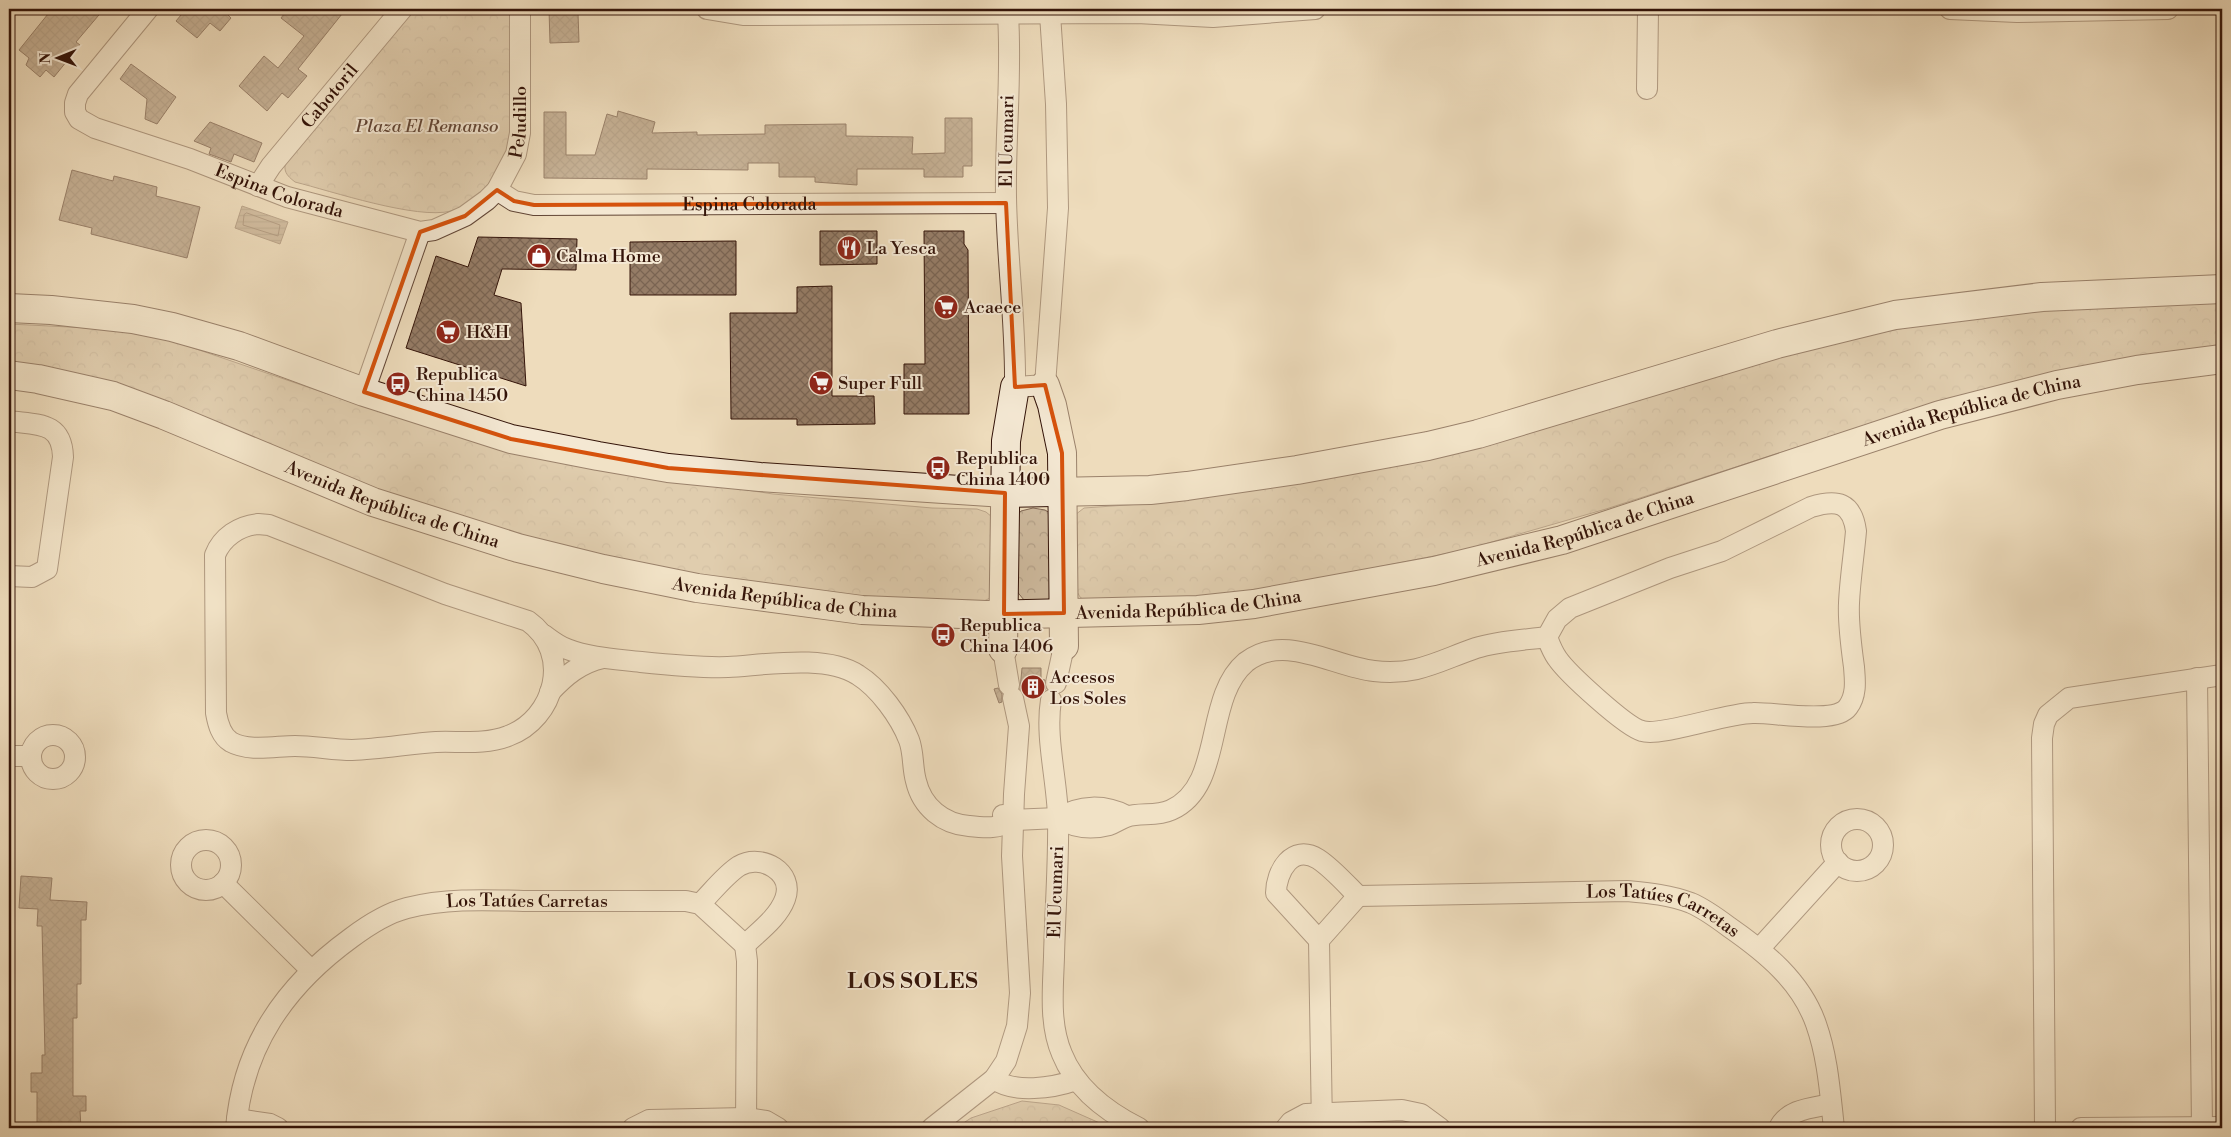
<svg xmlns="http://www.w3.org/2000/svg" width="2231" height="1137" font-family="'Libre Bodoni',serif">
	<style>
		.park { fill: url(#park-crowns); stroke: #816754 }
		.water { fill: url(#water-rules); stroke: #7e6350 }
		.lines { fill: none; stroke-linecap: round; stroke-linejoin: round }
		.shore { stroke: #725644; stroke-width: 1 }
		.building { fill: url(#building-cross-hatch); stroke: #341409 }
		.street-casing { stroke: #624636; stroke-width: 22 }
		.secondary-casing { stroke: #341409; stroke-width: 30 }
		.street { stroke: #f4e8d3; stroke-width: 20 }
		.secondary { stroke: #f4e8d3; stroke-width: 28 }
		.marked { fill: none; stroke: #d6520c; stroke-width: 4; stroke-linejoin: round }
		.labels { text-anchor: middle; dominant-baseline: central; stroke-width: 4; stroke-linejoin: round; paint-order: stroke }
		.street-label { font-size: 18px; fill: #341409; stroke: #f4e8d3 }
		.park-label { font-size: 18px; font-style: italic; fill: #624636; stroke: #f4e8d3 }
		.poi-label { font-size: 18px; fill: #341409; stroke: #f4e8d3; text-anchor: start }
		.district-label { font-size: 22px; font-weight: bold; letter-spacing: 1px; fill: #341409; stroke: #f4e8d3 }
	</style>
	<defs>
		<pattern id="park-crowns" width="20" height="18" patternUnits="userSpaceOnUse" patternTransform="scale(1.25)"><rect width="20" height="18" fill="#ceba9e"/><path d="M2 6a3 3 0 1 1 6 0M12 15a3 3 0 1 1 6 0" fill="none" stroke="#b29f87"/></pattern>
		<pattern id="water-rules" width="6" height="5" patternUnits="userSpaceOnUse" patternTransform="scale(1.25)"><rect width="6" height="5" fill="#af987f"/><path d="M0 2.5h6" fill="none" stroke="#8f7b66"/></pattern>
		<pattern id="building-cross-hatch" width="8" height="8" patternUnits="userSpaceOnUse" patternTransform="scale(1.25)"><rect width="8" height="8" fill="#957c66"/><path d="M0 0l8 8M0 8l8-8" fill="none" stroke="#7a6452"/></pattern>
	</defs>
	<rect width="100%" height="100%" fill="#eedcbc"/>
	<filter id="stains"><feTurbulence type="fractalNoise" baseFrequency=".004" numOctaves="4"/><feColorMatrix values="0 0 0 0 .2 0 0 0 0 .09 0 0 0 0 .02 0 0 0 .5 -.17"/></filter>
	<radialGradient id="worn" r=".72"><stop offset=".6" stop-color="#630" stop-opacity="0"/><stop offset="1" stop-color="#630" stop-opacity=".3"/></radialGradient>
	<path class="park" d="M414 9H514C514 39 514 70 513 100 513 112 516 127 513 138 506 167 481 203 451 211 417 220 331 191 295 182 286 175 283 171 286 160Z
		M2222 297V352L2031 386 1841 433 1606 509 1464 550 1318 579 1265 594 1087 602 1080 597 1075 588V515L1084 508 1155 503 1675 385 1848 339 1988 312Z
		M9 324 109 329 170 340 395 417 604 468 773 494 932 508 977 509 986 512 992 517 990 598 984 601H879L773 591 554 549 9 364Z
		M1033 508 1045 510 1050 513 1051 597 1046 601 1024 600 1015 589 1016 517 1021 511Z
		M1022 1101 1059 1105 1111 1128H956L971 1118Z"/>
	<path class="water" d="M242 206 288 222 280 244 235 228Z"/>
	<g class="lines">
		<path class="shore" d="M247 213 280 225 278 236 243 225 244 215Z"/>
	</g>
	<path class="building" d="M52 9H104L76 42 80 45 54 77 46 70 40 77 26 65 29 58 19 50Z
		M186 9H222L231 18 220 31 210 23 197 38 176 21Z
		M288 9H346L298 69 307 76 288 98 282 93 267 111 239 86 264 56 278 68 304 36 281 18Z
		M549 9H572L573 13H578L579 42 550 43Z
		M131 64 176 97 157 124 145 119 147 99 120 79Z
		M618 111 655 122 652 133 697 132V135L765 134V125L846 124V136L913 137 912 154 945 153V118H972V166H963V177H924V169H857V185L815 182V177H779V163H748V170L647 169V179L544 178V112H566V155H595L607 114 617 117Z
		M210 122 262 143 254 162 234 154 231 162 209 154 211 148 194 141Z
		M72 170 113 181 114 176 157 187 156 196 200 207 187 258 91 234 92 228 59 220Z
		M820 231H877V264L820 265Z
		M924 231H964V244L968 250 969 414H904V364H925Z
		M478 237 577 239 576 270 502 269 494 295 521 303 526 386 406 348 436 256 468 267Z
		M736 241V295H630V242Z
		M832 286V396H874L875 424 797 425V419H731L730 313H797V287Z
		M1022 668H1041V679L1045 680 1046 689 1040 696 1024 695 1020 689Z
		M998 688 1002 694V702L999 703 994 689Z
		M21 876 52 878 50 900 87 902 86 920H81V984H77V1018H73V1096H86V1111H80L81 1128H37V1092H31V1073H42V1055H45L42 926H37L38 909 19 908Z"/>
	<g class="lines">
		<defs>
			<g id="street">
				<path id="s1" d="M148 9 78 94 75 103V112L79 119 95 128 190 159 287 197 420 232 434 230 465 216 487 200 497 190 516 154 520 133V9"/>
				<path d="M707 9 743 15 1137 13 1213 17 1315 9"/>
				<path d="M1950 9 2017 12 2168 9"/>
				<path d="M1008 15C1012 75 1005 136 1006 197 1007 260 1016 324 1015 387L1045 385 1058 208 1056 104 1050 14"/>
				<path d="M1647 89 1648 9"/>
				<path id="s2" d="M258 186 271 166 402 9"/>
				<path id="s3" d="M497 190 514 201 534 205 1006 203"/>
				<path d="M364 392 420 232"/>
				<path d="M9 421C37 425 62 421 63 457L47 569 32 577 9 576"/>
				<path d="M258 524 269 525 445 594 528 621C573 653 555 719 508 736 485 745 459 741 436 742 408 744 380 749 352 750 333 750 314 746 295 746 276 746 249 752 231 742 221 736 218 724 216 713L215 555C222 537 239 526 258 524Z"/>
				<path d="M544 635C551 640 558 646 567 649 590 658 616 659 641 662 670 665 699 668 728 667 765 665 826 654 858 675 879 688 900 717 909 740 914 753 912 767 916 781 922 807 943 824 969 826 986 828 999 829 1013 820"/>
				<path d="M1003 649 1009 685"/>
				<path d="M2197 678 2202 1128"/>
				<path d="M1056 683 1064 646"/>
				<path d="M550 692C565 676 580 663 603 658"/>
				<path d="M1051 700C1045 737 1057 779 1058 817 1059 863 1055 910 1054 957 1053 989 1049 1024 1062 1054 1076 1089 1107 1112 1139 1128"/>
				<circle cx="53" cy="757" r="22"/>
				<path d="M9 756H31"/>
				<path d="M1003 815 1013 820 1058 818"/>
				<path d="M1127 816C1104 804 1080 805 1058 818 1074 828 1090 830 1109 825 1115 823 1120 819 1126 817 1140 812 1156 817 1171 810 1225 786 1203 698 1246 662 1284 632 1334 667 1374 671 1417 676 1438 661 1476 648 1498 641 1524 640 1547 637 1550 645 1552 651 1557 658 1567 673 1626 727 1642 731 1661 737 1726 713 1753 713 1774 712 1835 725 1848 707 1857 695 1855 680 1854 667 1851 645 1848 624 1849 603 1850 579 1854 555 1856 531 1852 502 1837 499 1811 507L1722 551 1670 568 1570 608 1557 619 1547 637"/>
				<circle cx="1857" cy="845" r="26"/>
				<circle cx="206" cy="865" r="25"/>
				<path d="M223 883 311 970"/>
				<path id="s4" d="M1358 896 1627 891C1649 893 1670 895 1691 903 1705 909 1717 918 1729 927 1765 952 1801 981 1816 1024 1828 1058 1830 1093 1834 1128"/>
				<path d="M700 904C712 892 725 875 739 866 761 853 795 872 785 899 778 918 758 932 745 945"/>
				<path d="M1319 940 1276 893C1276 872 1292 843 1318 859 1332 868 1346 884 1358 896"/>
				<path d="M745 945 747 961 746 1128"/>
				<path d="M1760 948 1838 862"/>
				<path d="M994 1079C1014 1094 1053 1088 1076 1080"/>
				<path d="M237 1119 270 1124 278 1128"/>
				<path id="s5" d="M236 1128C243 1046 285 986 351 938 367 926 387 913 407 908 446 898 487 900 527 901 580 901 633 901 686 901L700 904 745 945"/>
				<path d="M633 1128 649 1120 746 1118 766 1121 778 1128"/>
				<path d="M932 1128 994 1079 1006 1061 1017 1026 1020 993 1012 856 1014 794 1019 726 1013 698"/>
				<path d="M1286 1128 1291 1122 1306 1114 1402 1110 1421 1114 1440 1128"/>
				<path d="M1322 1128 1319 940 1358 896"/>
				<path d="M1779 1128C1788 1109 1812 1108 1831 1104"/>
				<path d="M2045 1128 2042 738 2044 724 2048 715 2069 698 2222 675"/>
				<path d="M2081 1128 2222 1127"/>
			</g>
			<g id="secondary">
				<path d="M9 308 51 310 133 319 172 327 239 346 364 392 511 439 598 456 668 468 760 477 1005 493 1150 490 1187 486 1297 470 1428 446 1478 434 1777 344 1895 315 2042 297 2222 289"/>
				<path id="s6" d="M9 375 38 379 113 396 164 415 373 502 518 548 603 569 697 588 862 610 986 615 1198 610 1254 604 1434 571 1562 540 1940 415 2057 385 2137 370 2222 359"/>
				<path d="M1045 385 1052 405 1062 453 1064 646"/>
				<path d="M1003 649 1006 441 1015 387"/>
			</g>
		</defs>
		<use href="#street" class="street-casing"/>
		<use href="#secondary" class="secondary-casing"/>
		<use href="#street" class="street"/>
		<use href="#secondary" class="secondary"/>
	</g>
	<path d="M0 0H2231V1137H0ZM497 190 514 201 534 205 1006 203 1015 387 1045 385 1062 453 1064 613 1004 614 1005 493 668 468 511 439 364 392 420 232 465 216Z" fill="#eedcbc" fill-opacity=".55" fill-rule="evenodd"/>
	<path class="marked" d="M497 190 514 201 534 205 1006 203 1015 387 1045 385 1062 453 1064 613 1004 614 1005 493 668 468 511 439 364 392 420 232 465 216Z"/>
	<defs>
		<symbol id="restaurant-disc" viewBox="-11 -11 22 22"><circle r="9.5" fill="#8f2418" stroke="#f4e8d3"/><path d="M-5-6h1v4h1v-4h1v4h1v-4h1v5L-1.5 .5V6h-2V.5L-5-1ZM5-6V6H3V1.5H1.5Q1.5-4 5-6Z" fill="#fff"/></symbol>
		<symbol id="shop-disc" viewBox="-11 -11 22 22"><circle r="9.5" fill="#8f2418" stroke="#f4e8d3"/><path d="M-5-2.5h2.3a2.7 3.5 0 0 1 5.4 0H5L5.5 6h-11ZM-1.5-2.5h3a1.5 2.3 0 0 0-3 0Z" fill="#fff"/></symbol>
		<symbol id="supermarket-disc" viewBox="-11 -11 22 22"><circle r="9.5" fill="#8f2418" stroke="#f4e8d3"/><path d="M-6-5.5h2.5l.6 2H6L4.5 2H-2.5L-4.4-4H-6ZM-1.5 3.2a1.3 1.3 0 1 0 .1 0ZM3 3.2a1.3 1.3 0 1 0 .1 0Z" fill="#fff"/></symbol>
		<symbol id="bus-disc" viewBox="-11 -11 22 22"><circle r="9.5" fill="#8f2418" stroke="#f4e8d3"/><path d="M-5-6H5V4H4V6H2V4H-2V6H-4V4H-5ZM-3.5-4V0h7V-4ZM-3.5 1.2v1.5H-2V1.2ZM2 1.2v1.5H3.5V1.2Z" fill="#fff"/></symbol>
		<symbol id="building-disc" viewBox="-11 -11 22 22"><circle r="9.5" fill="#8f2418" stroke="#f4e8d3"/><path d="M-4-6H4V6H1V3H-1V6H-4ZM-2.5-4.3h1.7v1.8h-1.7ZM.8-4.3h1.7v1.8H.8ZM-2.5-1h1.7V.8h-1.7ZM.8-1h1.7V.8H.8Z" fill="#fff"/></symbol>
	</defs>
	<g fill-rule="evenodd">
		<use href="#restaurant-disc" x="835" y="234" width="28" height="28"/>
		<use href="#shop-disc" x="525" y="242" width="28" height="28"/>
		<use href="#supermarket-disc" x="932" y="293" width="28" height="28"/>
		<use href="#supermarket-disc" x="434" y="318" width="28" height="28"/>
		<use href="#supermarket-disc" x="807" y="369" width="28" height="28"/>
		<use href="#bus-disc" x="384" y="370" width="28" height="28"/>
		<use href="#bus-disc" x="924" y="454" width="28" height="28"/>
		<use href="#bus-disc" x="929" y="621" width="28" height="28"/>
		<use href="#building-disc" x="1019" y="673" width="28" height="28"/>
	</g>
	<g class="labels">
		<g class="street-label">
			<text stroke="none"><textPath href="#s2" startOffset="115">Cabotoril</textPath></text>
			<text stroke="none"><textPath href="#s1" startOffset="659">Peludillo</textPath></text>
			<text transform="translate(1007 141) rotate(-89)">El Ucumari</text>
			<text stroke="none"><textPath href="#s1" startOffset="350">Espina Colorada</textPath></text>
			<text stroke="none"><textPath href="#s3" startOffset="256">Espina Colorada</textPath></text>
			<text stroke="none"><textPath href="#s6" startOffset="2026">Avenida República de China</textPath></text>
			<text stroke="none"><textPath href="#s6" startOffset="406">Avenida República de China</textPath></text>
			<text stroke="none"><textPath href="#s6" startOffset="1621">Avenida República de China</textPath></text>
			<text stroke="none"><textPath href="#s6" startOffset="811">Avenida República de China</textPath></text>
			<text stroke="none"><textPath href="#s6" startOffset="1216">Avenida República de China</textPath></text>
			<text transform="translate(1056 892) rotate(-88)">El Ucumari</text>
			<text stroke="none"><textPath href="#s5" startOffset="414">Los Tatúes Carretas</textPath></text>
			<text stroke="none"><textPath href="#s4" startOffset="309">Los Tatúes Carretas</textPath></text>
		</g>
		<g class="park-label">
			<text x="427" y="126">Plaza El Remanso</text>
		</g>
		<g class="poi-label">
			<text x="866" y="248">La Yesca</text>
			<text x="556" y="256">Calma Home</text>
			<text x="964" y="307">Acaece</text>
			<text x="466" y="332">H&amp;H</text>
			<text x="416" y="374">Republica<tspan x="416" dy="21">China 1450</tspan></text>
			<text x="838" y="383">Super Full</text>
			<text x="956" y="458">Republica<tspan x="956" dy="21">China 1400</tspan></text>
			<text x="960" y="625">Republica<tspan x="960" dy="21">China 1406</tspan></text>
			<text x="1050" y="677">Accesos<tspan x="1050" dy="21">Los Soles</tspan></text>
		</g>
		<g class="district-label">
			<text x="913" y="981">LOS SOLES</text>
		</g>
	</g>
	<rect width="2231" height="1137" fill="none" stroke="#eedcbc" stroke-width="30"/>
	<rect x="10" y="10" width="2211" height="1117" fill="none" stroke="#341409" stroke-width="2.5"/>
	<rect x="15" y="15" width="2201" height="1107" fill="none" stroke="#341409"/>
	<g transform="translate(58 58) rotate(269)" stroke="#f4e8d3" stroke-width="4" paint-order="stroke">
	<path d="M0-4L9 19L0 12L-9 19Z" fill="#341409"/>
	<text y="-8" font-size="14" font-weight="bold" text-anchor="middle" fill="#341409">N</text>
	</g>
	<rect width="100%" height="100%" filter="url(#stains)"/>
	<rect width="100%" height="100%" fill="url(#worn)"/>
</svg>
